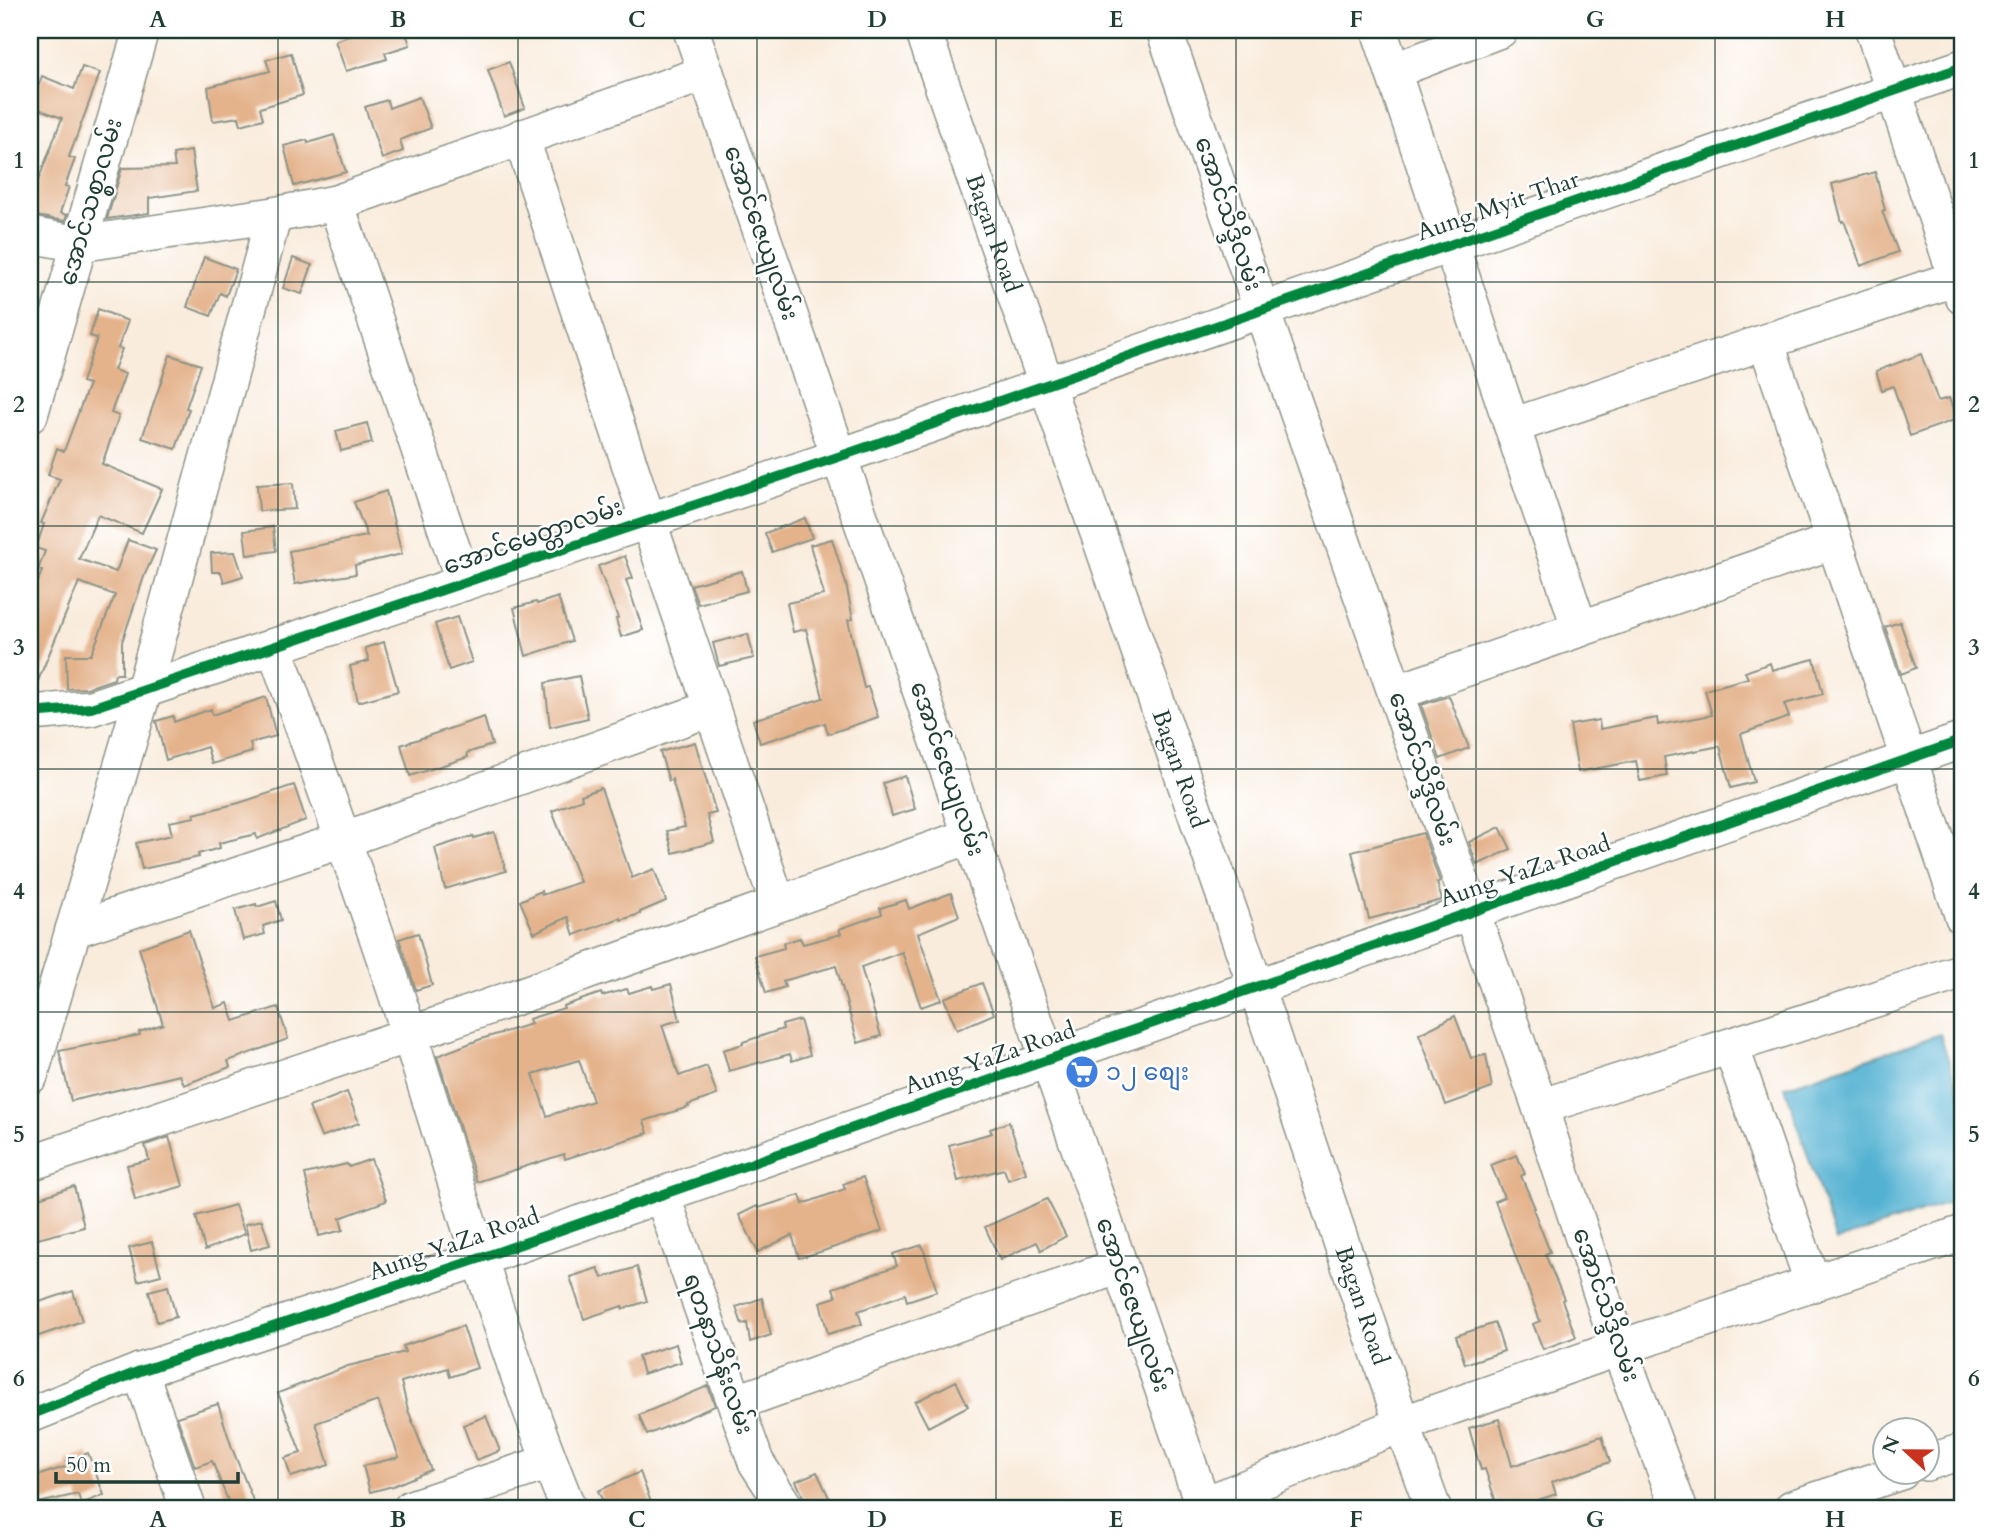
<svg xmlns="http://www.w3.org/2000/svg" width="1993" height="1538" font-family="Cardo,'Noto Sans Myanmar',serif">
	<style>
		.water { fill: #53b1d1; stroke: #397782; stroke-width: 2 }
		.building { fill: #e4b38c; fill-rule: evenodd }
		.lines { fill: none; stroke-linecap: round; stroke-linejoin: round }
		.minor-casing { stroke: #8c9488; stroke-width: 38 }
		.minor { stroke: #fff; stroke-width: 35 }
		.cycleway-casing { stroke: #fff; stroke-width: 15 }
		.cycleway { stroke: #00873e; stroke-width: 10 }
		.grid { fill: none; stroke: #1f3d34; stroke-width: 2; stroke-opacity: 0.55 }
		.labels { text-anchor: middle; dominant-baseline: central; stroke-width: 5; stroke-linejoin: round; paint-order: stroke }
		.street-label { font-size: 24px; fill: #1f3d34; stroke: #fff }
		.shop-label { font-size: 24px; fill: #366cbe; stroke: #fff; text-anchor: start }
		.neatline { fill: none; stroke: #1f3d34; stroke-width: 2.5 }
		.grid-label { font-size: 23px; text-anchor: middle; font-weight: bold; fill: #1f3d34 }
	</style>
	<rect width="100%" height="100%" fill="#fff"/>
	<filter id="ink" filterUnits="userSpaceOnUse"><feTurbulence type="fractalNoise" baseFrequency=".0143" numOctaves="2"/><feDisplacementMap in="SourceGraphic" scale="14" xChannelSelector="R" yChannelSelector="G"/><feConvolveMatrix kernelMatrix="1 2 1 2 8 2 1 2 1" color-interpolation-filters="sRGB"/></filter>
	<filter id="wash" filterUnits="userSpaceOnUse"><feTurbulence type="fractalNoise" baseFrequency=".00686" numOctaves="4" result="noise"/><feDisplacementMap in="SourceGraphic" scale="28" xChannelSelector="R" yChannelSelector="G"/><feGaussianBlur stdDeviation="1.57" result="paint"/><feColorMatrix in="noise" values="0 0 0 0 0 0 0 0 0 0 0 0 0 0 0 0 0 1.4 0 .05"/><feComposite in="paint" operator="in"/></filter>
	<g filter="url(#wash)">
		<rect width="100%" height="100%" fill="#f9ecdd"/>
		<path class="water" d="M1940 1034 1963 1103V1198L1836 1241 1785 1087Z"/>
		<g id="blocks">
			<path class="building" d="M365 30H405L410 45 385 53 387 59 346 71 335 41Z
				M291 53 303 95 260 108 263 119 241 125 239 117 213 121 208 87 270 71 266 60Z
				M509 62 525 108 504 116 488 70Z
				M82 67 100 73 69 157 75 159 65 186 69 187 60 213 67 215 65 221 30 215V183L36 186 62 118 31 106 42 76 74 89Z
				M419 97 431 128 400 140 403 151 382 159 365 107 387 100 389 108Z
				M334 135 346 172 294 186 284 146 307 140 308 143Z
				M191 151 197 191 149 198V213L107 219 122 168 175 167 173 154Z
				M1875 172 1885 210 1882 211 1898 252 1861 266 1844 221 1842 222 1832 184Z
				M204 257 236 269 226 296 220 293 211 316 187 307Z
				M293 258 312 265 302 294 283 288Z
				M98 309 128 321 118 348 122 349 114 370 125 374 111 413 119 416 102 464 162 489 142 533 98 515 79 559 116 572 128 540 156 550 145 574 122 642V674H115L114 679 87 688 67 689 66 655H91L115 595 79 582 33 693H30V602L42 571 38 570 45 551 36 548 44 524 41 523 60 479 48 475 57 448 64 451 89 384 82 382 97 338 90 336Z
				M1921 354 1938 401 1949 398 1957 419 1910 436 1893 386 1882 390 1876 371Z
				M170 355 201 365 186 408 189 409 176 449 142 438Z
				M367 423 372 443 341 451 336 431Z
				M293 483 295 509 259 511 257 485Z
				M386 491 402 554 355 565 356 574 295 584 289 551 367 536 354 502Z
				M805 518 812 538 772 552 765 533Z
				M273 527 276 551 247 555 244 531Z
				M832 539 846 584 853 619 848 620 864 688 868 687 878 717 828 734 825 723 760 743 753 720 823 698 806 629 793 632 787 603 824 595 810 545Z
				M235 552 243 576 224 582 221 572H212L211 553Z
				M625 556 633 578 626 580 643 630 621 637 616 619 618 618 598 566Z
				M742 571 747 591 698 604 691 585Z
				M558 597 572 641 526 656 514 608 536 602 537 604Z
				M457 617 472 662 449 670 435 624Z
				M1900 622 1916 668 1901 674 1885 627Z
				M748 634 754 658 719 666 713 643Z
				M384 642 398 691 358 702 350 666 369 661 365 648Z
				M1814 659 1823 694 1784 704 1789 717 1741 734 1754 782 1731 788 1720 746 1664 757 1667 776 1640 781 1636 761 1578 772 1570 725 1599 720 1600 729 1657 718 1658 725 1712 715 1705 690 1748 678 1745 672 1770 663 1772 670Z
				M579 676 588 718 550 727 545 683Z
				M1449 696 1469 748 1440 759 1421 705Z
				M266 697 276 736 250 743 252 752 212 764 207 747 166 760 156 721 173 716 174 722 211 709 212 715Z
				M484 717 492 745 467 753 468 757 410 776 401 745Z
				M695 742 716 813 707 815 714 842 673 853 667 831 685 827 672 779 669 781 660 752Z
				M905 776 915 809 892 816 883 783Z
				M294 785 306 820 257 839 256 834 219 843 220 848 198 854 199 857 142 869 136 843 172 835 169 822 195 817 194 814 239 803Z
				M601 788 632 878 654 869 666 901 640 912V914L621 920 620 918 574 935 568 917 534 933 520 901 541 891 542 895 580 882 552 811 582 799 581 795Z
				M1500 827 1511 849 1477 865 1469 842Z
				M494 832 506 871 445 889 435 848 473 836 474 838Z
				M1423 833 1440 882 1437 883 1442 900 1369 919 1352 852Z
				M951 893 959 916 918 933 941 1000 921 1007 902 952 861 967 881 1036 858 1043 836 966 783 981 785 987 766 993 755 956 784 948 783 943 800 938 803 944 841 934 839 929 882 914 880 908 906 900 909 909Z
				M276 901 281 920 263 926 265 934 243 940 235 910 256 904 257 907Z
				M189 930 215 1008 228 1003 234 1021 278 1007 288 1039 228 1061 230 1067 184 1085 180 1075 71 1101 59 1051 140 1035 139 1032 163 1024 139 948Z
				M418 933 432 985 416 990 399 939Z
				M982 983 994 1014 957 1030 944 998Z
				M671 984 680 1020 662 1025 679 1076 707 1066 717 1095 688 1105 689 1107 644 1121 648 1133 565 1159 564 1154 477 1182 437 1056 481 1039 531 1024 529 1019 564 1008 563 1006 601 993 602 996 627 989 629 993 652 986 653 989ZM579 1060 593 1101 547 1116 533 1074Z
				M1455 1016 1471 1058 1486 1055 1492 1088 1446 1105 1419 1034Z
				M800 1020 810 1055 792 1061 790 1054 729 1071 723 1050 743 1044V1042L783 1029 782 1025Z
				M347 1092 359 1123 321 1137 309 1107Z
				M1009 1122 1026 1173 1008 1180 1004 1169 958 1181 949 1145 992 1133 990 1129Z
				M169 1137 183 1186 135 1200 127 1165 149 1160 145 1145Z
				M1517 1155 1525 1174 1521 1176 1535 1208 1533 1209 1550 1252 1545 1254 1564 1299 1562 1300 1576 1337 1543 1349 1533 1324 1540 1321 1495 1201 1504 1197 1491 1165Z
				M371 1159 386 1201 340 1218 343 1230 319 1236 305 1174 347 1164 349 1167Z
				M863 1177 882 1231 823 1251 799 1258 792 1235 758 1252 739 1215 757 1206 758 1208 800 1195 803 1204 845 1189 843 1184Z
				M74 1186 84 1227 30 1241V1201Z
				M1047 1199 1066 1236 1041 1250 1037 1242 1000 1260 985 1227Z
				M235 1205 245 1234 205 1250 196 1216Z
				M262 1220 270 1245 251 1250 245 1224Z
				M152 1242 161 1275 138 1281 129 1248Z
				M922 1245 937 1291 907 1301 905 1294 858 1311 862 1324 828 1334 820 1302 836 1297 833 1288 897 1266 893 1254Z
				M637 1267 647 1301 623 1309 622 1306 584 1319 570 1277 598 1268 602 1278Z
				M168 1286 176 1317 157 1322 149 1291Z
				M73 1291 82 1321 30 1339V1305Z
				M762 1298 771 1335 750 1342 747 1323 742 1324 736 1307Z
				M1495 1323 1504 1351 1465 1364 1456 1336Z
				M463 1326 477 1368 450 1377 448 1368 401 1382 408 1410 431 1470 393 1486 370 1492 363 1466 399 1457 378 1401 316 1423 329 1465 291 1477 285 1458 301 1453 278 1393 348 1366 405 1352 403 1346Z
				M676 1344 681 1362 643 1374 638 1356Z
				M956 1381 968 1406 928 1427 915 1402Z
				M708 1386 715 1406 647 1435 639 1415Z
				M218 1404 232 1448 256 1508H231L212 1461 195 1467 177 1417Z
				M486 1416 500 1451 476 1460 463 1425Z
				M1499 1419 1512 1466 1602 1436 1610 1462 1552 1482 1556 1494 1514 1508H1498L1485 1469 1481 1470 1469 1428Z
				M88 1453 104 1495 81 1504 78 1494 30 1505V1478L68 1466 66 1461Z
				M640 1472 653 1508H606L598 1491Z
				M817 1472 834 1508H808L796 1481Z"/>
		</g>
	</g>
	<g filter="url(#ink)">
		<use href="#blocks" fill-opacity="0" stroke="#8c9488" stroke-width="2"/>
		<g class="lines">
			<defs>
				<g id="minor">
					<path d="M691 30 1204 1508"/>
					<path id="s1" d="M923 30 1256 987 1402 1424 1433 1508"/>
					<path d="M1164 30 1540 1107 1619 1348 1679 1508"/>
					<path d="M1379 30 1580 629"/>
					<path d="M1873 30 1963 297"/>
					<path d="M1393 71 1500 30"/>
					<path d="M521 137 648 520 778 904"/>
					<path d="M336 203 464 583"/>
					<path d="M30 235 79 244 274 215 336 203 706 73"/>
					<path d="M1766 342 1963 917"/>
					<path d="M30 415 141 30"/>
					<path d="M1512 426 1957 278"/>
					<path d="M274 646C320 776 368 905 410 1036 460 1195 506 1354 568 1508"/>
					<path d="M1395 693 1834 541"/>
					<path d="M30 713 91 708 838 457 1963 67"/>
					<path d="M73 930 343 840 712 708"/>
					<path d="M1731 1046 1813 1284"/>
					<path d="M30 1076 144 690 274 215"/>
					<path d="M1540 1107 1963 971"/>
					<path d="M30 1163 409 1035 970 836"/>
					<path d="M662 1195 756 1462 786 1508"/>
					<path d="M140 1371 188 1508"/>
					<path d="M735 1403 1119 1266"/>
					<path d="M30 1415 140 1371 478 1259 1963 740"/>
					<path d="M1926 1463 1963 1451"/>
					<path d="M411 1508 549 1462"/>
					<path d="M1196 1508 1402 1424 1619 1348 1963 1233"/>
					<path d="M1792 1508 1901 1472"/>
				</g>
			</defs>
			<use href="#minor" class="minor-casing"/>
			<use href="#minor" class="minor"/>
			<defs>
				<path id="cycleway" d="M30 713 91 708 838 457 1963 67
					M30 1415 140 1371 478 1259 1963 740"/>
			</defs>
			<use href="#cycleway" class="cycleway-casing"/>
			<use href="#cycleway" class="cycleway"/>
		</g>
	</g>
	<path class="grid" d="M278 30V1508M518 30V1508M757 30V1508M996 30V1508M1236 30V1508M1476 30V1508M1715 30V1508M30 282H1963M30 526H1963M30 769H1963M30 1012H1963M30 1256H1963"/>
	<defs>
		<symbol id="supermarket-disc" viewBox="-11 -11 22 22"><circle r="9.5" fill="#3f7fe0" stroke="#fff"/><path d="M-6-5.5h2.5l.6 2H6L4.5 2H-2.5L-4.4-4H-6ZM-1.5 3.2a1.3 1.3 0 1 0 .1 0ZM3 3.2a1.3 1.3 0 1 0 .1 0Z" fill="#fff"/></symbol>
	</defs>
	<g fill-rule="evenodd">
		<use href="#supermarket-disc" x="1063" y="1053" width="38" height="38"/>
	</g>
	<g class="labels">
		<g class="street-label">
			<text transform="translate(91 202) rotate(-74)">အောင်သစ္စာလမ်း</text>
			<text transform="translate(1498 206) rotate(-19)">Aung Myit Thar</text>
			<text transform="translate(1228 214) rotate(71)">အောင်သိဒ္ဒိလမ်း</text>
			<text transform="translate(761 233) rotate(71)">အောင်ဇေယျလမ်း</text>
			<text stroke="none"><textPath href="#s1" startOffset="215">Bagan Road</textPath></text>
			<text transform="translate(533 537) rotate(-19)">အောင်မေတ္တာလမ်း</text>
			<text stroke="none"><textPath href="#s1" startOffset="782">Bagan Road</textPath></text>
			<text transform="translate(947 769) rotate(71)">အောင်ဇေယျလမ်း</text>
			<text transform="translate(1422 769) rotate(71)">အောင်သိဒ္ဒိလမ်း</text>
			<text transform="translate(1525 871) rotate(-19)">Aung YaZa Road</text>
			<text transform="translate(990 1058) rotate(-19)">Aung YaZa Road</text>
			<text transform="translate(454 1244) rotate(-19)">Aung YaZa Road</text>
			<text transform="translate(1133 1305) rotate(71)">အောင်ဇေယျလမ်း</text>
			<text stroke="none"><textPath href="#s1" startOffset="1349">Bagan Road</textPath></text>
			<text transform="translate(1606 1305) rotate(71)">အောင်သိဒ္ဒိလမ်း</text>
			<text transform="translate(718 1354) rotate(71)">ရတနာသိန်းလမ်း</text>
		</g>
		<g class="shop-label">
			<text x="1106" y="1072">၁၂ စျေး</text>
		</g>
	</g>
	<rect width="1993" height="1538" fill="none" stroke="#fff" stroke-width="77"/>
	<g transform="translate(1906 1451) rotate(292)"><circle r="33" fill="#ffffff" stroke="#a5b1ae" stroke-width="2"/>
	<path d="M0-5L12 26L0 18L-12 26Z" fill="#c8321e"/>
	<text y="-10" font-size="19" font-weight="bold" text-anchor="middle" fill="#1f3d34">N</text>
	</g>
	<path d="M56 1472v10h182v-10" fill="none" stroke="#1f3d34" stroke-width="3.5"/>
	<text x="66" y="1472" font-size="21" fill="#1f3d34" stroke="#ffffff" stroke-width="5" paint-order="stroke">50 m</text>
	<rect x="38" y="38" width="1916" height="1462" class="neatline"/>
	<g class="grid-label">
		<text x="158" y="27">A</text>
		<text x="398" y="27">B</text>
		<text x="637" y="27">C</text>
		<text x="877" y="27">D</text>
		<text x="1116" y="27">E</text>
		<text x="1356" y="27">F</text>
		<text x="1595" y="27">G</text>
		<text x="1835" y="27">H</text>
		<text x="19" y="168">1</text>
		<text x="1974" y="168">1</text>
		<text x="19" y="412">2</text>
		<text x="1974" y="412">2</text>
		<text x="19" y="655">3</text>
		<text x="1974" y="655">3</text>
		<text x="19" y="899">4</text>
		<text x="1974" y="899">4</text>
		<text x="19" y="1142">5</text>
		<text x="1974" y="1142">5</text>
		<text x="19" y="1386">6</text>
		<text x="1974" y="1386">6</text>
		<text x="158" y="1527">A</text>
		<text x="398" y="1527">B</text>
		<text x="637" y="1527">C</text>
		<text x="877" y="1527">D</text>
		<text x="1116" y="1527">E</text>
		<text x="1356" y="1527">F</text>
		<text x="1595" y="1527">G</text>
		<text x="1835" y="1527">H</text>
	</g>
</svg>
